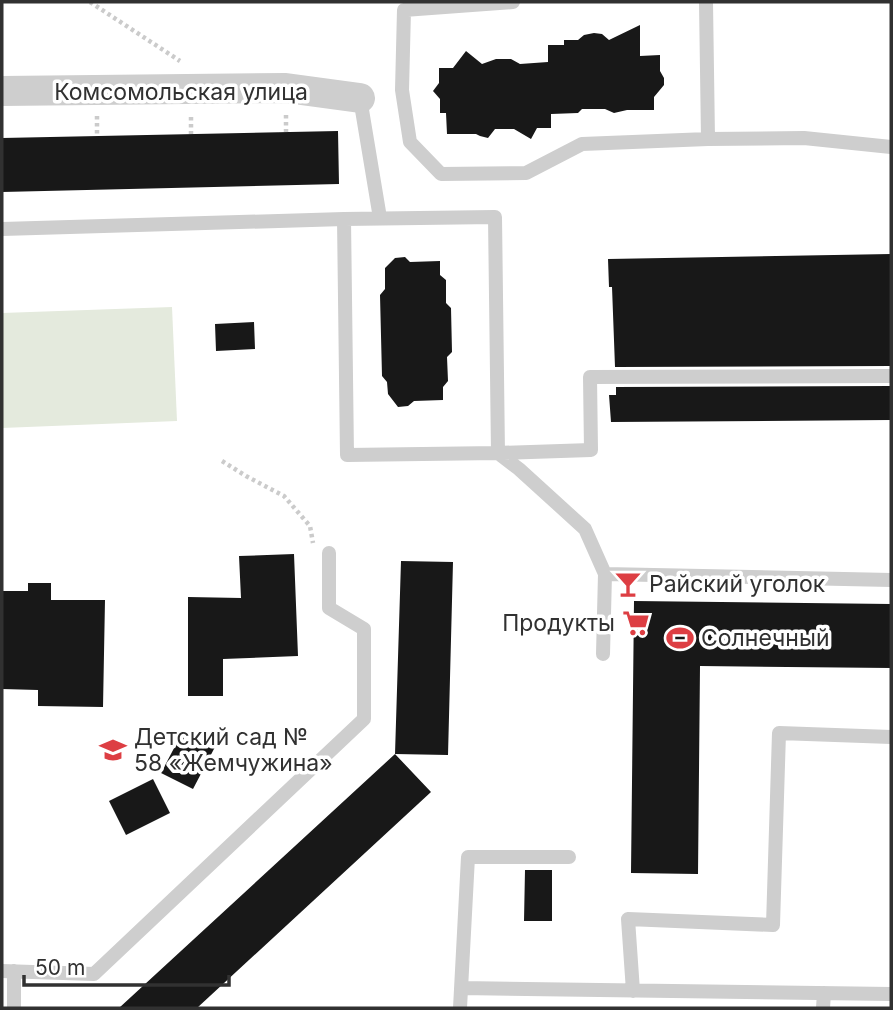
<svg xmlns="http://www.w3.org/2000/svg" width="893" height="1010" font-family="Inter,sans-serif">
	<style>
		.green { fill: #e4eadd }
		.building { fill: #181818 }
		.lines { fill: none; stroke-linecap: round; stroke-linejoin: round }
		.path { stroke: #cbcbcb; stroke-width: 4.5; stroke-dasharray: 3.5 3.5; stroke-linecap: butt }
		.lane { stroke: #cecece; stroke-width: 14 }
		.street { stroke: #cecece; stroke-width: 30 }
		.labels { text-anchor: middle; dominant-baseline: central; stroke-width: 7; stroke-linejoin: round; paint-order: stroke }
		.street-label { font-size: 23px; fill: #313131; stroke: #fff }
		.poi-label { font-size: 23px; fill: #313131; stroke: #fff; text-anchor: start }
	</style>
	<rect width="100%" height="100%" fill="#fff"/>
	<path class="green" d="M172 307 177 421 2 428V313Z"/>
	<path class="building" d="M640 25V56L660 55V71L664 78V85L654 97V110H627L614 113 605 109H582L578 113 551 114V128H537L531 139 514 129H495L488 138 480 136 476 134H447L446 113H440V99L433 91 439 83V68H453L466 51 482 64 496 59H511L520 64 548 62V45H564V40H578L584 35 594 33 602 34 609 40Z
		M338 131 339 184 2 192V138Z
		M891 254V366L615 367 612 287H609L608 259Z
		M405 257 410 262 440 261V275L446 280V303L451 308 452 352 447 357 448 381 443 387V400L414 401 408 406 398 407 388 394 387 382 382 376 380 295 385 289V268L395 258Z
		M254 322 255 349 216 351 215 324Z
		M891 386V420L611 422 609 395H616V387Z
		M294 554 298 656 223 659V696H188V597L241 598 239 556Z
		M401 561 453 562 448 755 395 754Z
		M28 583H51V600H105L103 707 38 706V690L2 689V591H28Z
		M634 601 891 604V668L700 666 698 874 631 873Z
		M183 731 215 747 193 789 161 773Z
		M395 754 431 792 197 1008H119Z
		M153 779 170 813 126 835 109 801Z
		M525 870H552V921H524Z"/>
	<g class="lines">
		<path class="path" d="M90 2 180 61
			M286 115V132
			M97 116V136
			M191 117V134
			M222 461 246 476 284 496 310 526 313 543"/>
		<path class="lane" d="M513 2 404 10 402 90 410 142 441 174 526 173 582 144 708 139
			M706 2 708 139 804 138 891 147
			M360 98 380 218
			M2 229 344 219 495 217 498 453 347 455 344 219
			M605 574 585 529 519 469 498 453 591 450 590 377 891 376
			M603 654 605 574 891 580
			M2 971 94 974 364 719V629L329 608V553
			M461 988 891 994
			M633 991 628 919 773 925 779 733 891 737
			M14 1008V971
			M460 1008 468 857H569
			M823 1008 824 993"/>
		<path class="street" d="M2 91 286 88 360 98"/>
	</g>
	<defs>
		<symbol id="bar-bare" viewBox="-9 -9 18 18"><path d="M-6-5H6L.8 .8V4.5H3.5V6h-7V4.5H-.8V.8Z" fill="#dd3e43" stroke="#fff" stroke-width="2.5" paint-order="stroke"/></symbol>
		<symbol id="supermarket-bare" viewBox="-9 -9 18 18"><path d="M-6-5.5h2.5l.6 2H6L4.5 2H-2.5L-4.4-4H-6ZM-1.5 3.2a1.3 1.3 0 1 0 .1 0ZM3 3.2a1.3 1.3 0 1 0 .1 0Z" fill="#dd3e43" stroke="#fff" stroke-width="2.5" paint-order="stroke"/></symbol>
		<symbol id="stadium-bare" viewBox="-9 -9 18 18"><path d="M0-5a6.5 5 0 1 0 0 10a6.5 5 0 1 0 0-10ZM-3.5-1.8h7v3.6h-7Z" fill="#dd3e43" stroke="#fff" stroke-width="2.5" paint-order="stroke"/></symbol>
		<symbol id="school-bare" viewBox="-9 -9 18 18"><path d="M0-5L7-2L0 1L-7-2ZM-4 1L0 2.5L4 1V4Q0 6-4 4Z" fill="#dd3e43" stroke="#fff" stroke-width="2.5" paint-order="stroke"/></symbol>
	</defs>
	<g fill-rule="evenodd">
		<use href="#bar-bare" x="609" y="565" width="38" height="38"/>
		<use href="#supermarket-bare" x="617" y="604" width="38" height="38"/>
		<use href="#stadium-bare" x="661" y="619" width="38" height="38"/>
		<use href="#school-bare" x="94" y="731" width="38" height="38"/>
	</g>
	<g class="labels">
		<g class="street-label">
			<text x="181" y="92">Комсомольская улица</text>
		</g>
		<g class="poi-label">
			<text x="649" y="584">Райский уголок</text>
			<text x="615" y="623" text-anchor="end">Продукты</text>
			<text x="701" y="638">Солнечный</text>
			<text x="134" y="737">Детский сад №<tspan x="134" dy="26">58 «Жемчужина»</tspan></text>
		</g>
	</g>
	<rect width="893" height="1010" fill="none" stroke="#313131" stroke-width="7"/>
	<path d="M24 975v10h205v-10" fill="none" stroke="#313131" stroke-width="3.5"/>
	<text x="35" y="975" font-size="21" fill="#313131" stroke="#ffffff" stroke-width="5" paint-order="stroke">50 m</text>
</svg>
